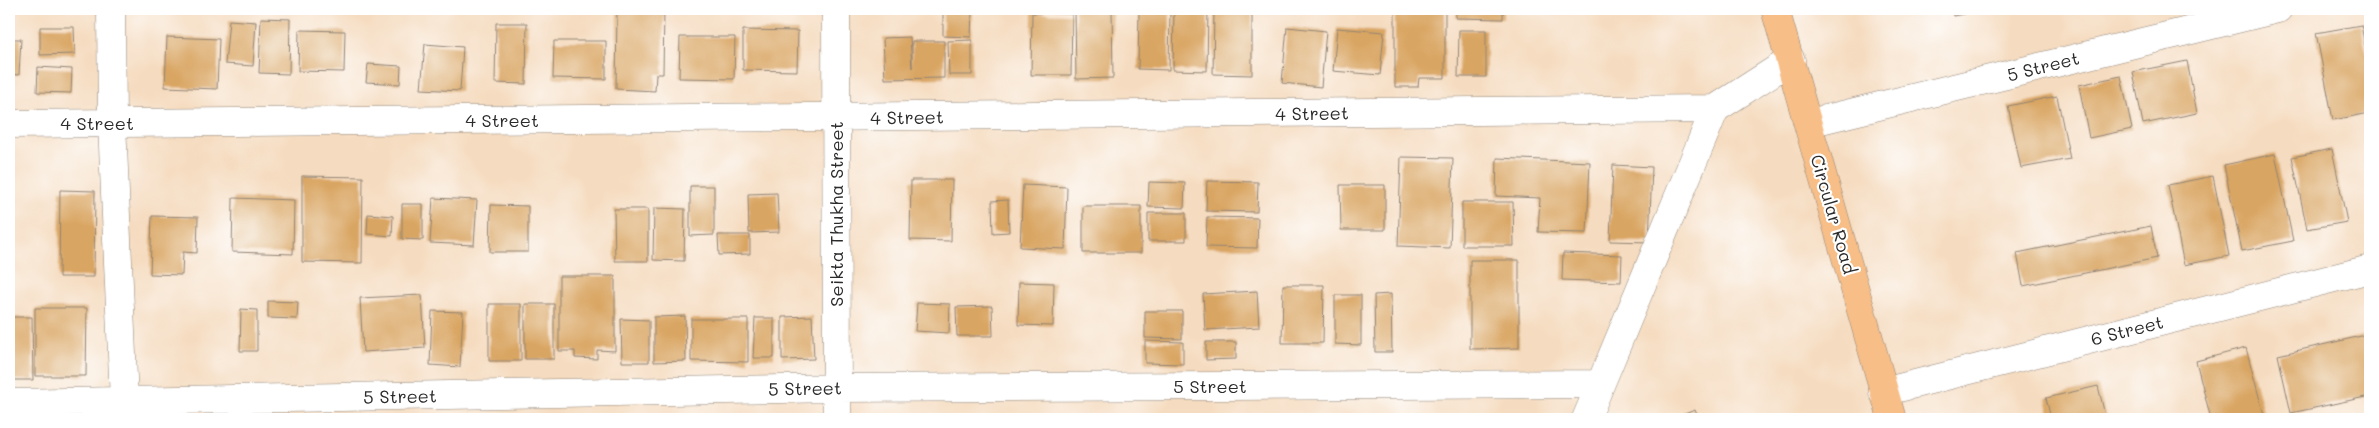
<svg xmlns="http://www.w3.org/2000/svg" width="2379" height="428" font-family="Mali,sans-serif">
	<style>
		.building { fill: #d9a562 }
		.lines { fill: none; stroke-linecap: round; stroke-linejoin: round }
		.minor-casing { stroke: #908375; stroke-width: 29 }
		.primary-casing { stroke: #908375; stroke-width: 29 }
		.minor { stroke: #fff; stroke-width: 28 }
		.primary { stroke: #f7be88; stroke-width: 28 }
		.labels { text-anchor: middle; dominant-baseline: central; stroke-width: 4.5; stroke-linejoin: round; paint-order: stroke }
		.street-label { font-size: 18px; fill: #2b2b2b; stroke: #fff }
	</style>
	<rect width="100%" height="100%" fill="#fff"/>
	<filter id="ink" filterUnits="userSpaceOnUse"><feTurbulence type="fractalNoise" baseFrequency=".02" numOctaves="2"/><feDisplacementMap in="SourceGraphic" scale="10" xChannelSelector="R" yChannelSelector="G"/><feConvolveMatrix kernelMatrix="1 2 1 2 8 2 1 2 1" color-interpolation-filters="sRGB"/></filter>
	<filter id="wash" filterUnits="userSpaceOnUse"><feTurbulence type="fractalNoise" baseFrequency=".0096" numOctaves="4" result="noise"/><feDisplacementMap in="SourceGraphic" scale="20" xChannelSelector="R" yChannelSelector="G"/><feGaussianBlur stdDeviation="1.12" result="paint"/><feColorMatrix in="noise" values="0 0 0 0 0 0 0 0 0 0 0 0 0 0 0 0 0 1.4 0 .05"/><feComposite in="paint" operator="in"/></filter>
	<g filter="url(#wash)">
		<rect width="100%" height="100%" fill="#f5dbbf"/>
		<g id="blocks">
			<path class="building" d="M617 9 664 10 663 74H656L655 91 616 89Z
				M1075 9H1112L1113 78 1076 79Z
				M1139 9H1170L1169 70 1138 69Z
				M1174 9H1208L1207 71 1173 70Z
				M1214 9H1252V75L1213 74Z
				M1456 9H1503V19L1456 18Z
				M1951 9H1985V10L1953 16Z
				M1395 10 1445 11V78H1419L1418 87H1395Z
				M943 12H972L971 37 943 36Z
				M1032 13 1072 14 1071 75H1031Z
				M261 18 290 19 289 74 259 73Z
				M229 20 256 22 253 66 225 64Z
				M496 23H527L526 84 495 83Z
				M2361 25 2370 71V113L2333 120 2316 33Z
				M40 27H74L75 54 40 55Z
				M1287 27 1326 31 1321 87 1282 83Z
				M1337 28 1384 32 1380 75 1333 71Z
				M299 30 345 31 344 72 298 71Z
				M743 30 798 31 797 71 743 70Z
				M1459 30H1486V77H1458Z
				M167 37 219 39 217 89 165 87Z
				M680 37H735L734 79 679 78Z
				M910 37 912 68V41H944V78L885 79 883 38Z
				M9 39H21L19 75 9 74Z
				M972 40V75H949L948 41Z
				M554 41H606V79L553 78Z
				M425 44 463 47 460 91 421 89Z
				M2187 61 2197 113 2143 124 2133 72Z
				M368 64 401 66 400 84 366 82Z
				M38 67 72 69 71 93 37 92Z
				M2121 76 2132 129 2089 138 2079 85Z
				M2057 96 2070 159 2021 168 2008 106Z
				M2332 149 2347 222 2307 229 2292 157Z
				M2275 154 2293 241 2242 251 2224 165Z
				M1401 157 1453 158 1450 248 1398 246Z
				M1497 158 1590 162 1587 233 1538 232 1540 198 1496 196Z
				M1613 165 1652 167 1649 242 1610 241Z
				M302 176 363 177 362 263 302 262Z
				M2213 176 2229 256 2184 265 2168 185Z
				M911 180H952L951 241 910 240Z
				M1207 181 1258 182 1257 212 1206 211Z
				M1149 182 1185 183 1184 208 1148 207Z
				M1023 185 1067 187 1065 249 1020 247Z
				M1340 185H1385V230H1341Z
				M690 186H714V235L690 236Z
				M60 190 95 191 94 277H59Z
				M777 193 779 232 749 233 748 194Z
				M233 198 294 200 293 254 232 252Z
				M433 198 477 200 474 245 430 243Z
				M1008 200 1009 232 993 233 992 201Z
				M1462 202H1513L1514 246H1462Z
				M402 204H423V240L402 239Z
				M491 205 528 206V252H490Z
				M1083 206H1141V253H1083Z
				M654 208 685 209 684 261 653 260Z
				M614 209H648V261H615Z
				M1148 213H1186V241H1148Z
				M368 214 393 216 392 236 367 234Z
				M152 216 198 217 197 253 183 252 182 275 150 274Z
				M1207 217 1258 218 1257 248 1206 247Z
				M2151 226 2157 258 2023 286 2017 253Z
				M718 235H750V254L719 255Z
				M1563 253 1622 255 1621 282 1562 280Z
				M1470 260H1519V348L1470 349Z
				M559 276H615V351L597 350V359L575 358V351H559Z
				M1019 282 1054 283 1053 326 1018 325Z
				M1283 285H1324L1323 343H1282Z
				M1257 291 1259 327 1205 330 1203 294Z
				M1391 294 1392 352H1375L1374 295Z
				M422 295 425 348 363 352 360 298Z
				M1335 295H1361V345L1335 344Z
				M268 301 298 302 297 319 268 318Z
				M917 303 950 304 949 333 915 331Z
				M489 304H521V361H489Z
				M525 304H554V359H525Z
				M992 306 993 336H957L956 307Z
				M35 308H87L86 376H35Z
				M241 309 257 310V351H240Z
				M432 311 463 312 460 367 430 365Z
				M1145 311H1182V339L1145 338Z
				M685 316 686 361 654 362V317Z
				M812 316 814 359 782 360V317Z
				M9 317H32L33 380H9Z
				M755 318H774V358H753Z
				M621 319 649 320V362H622Z
				M691 319H748V362L691 361Z
				M2370 334V396L2291 413 2278 355Z
				M1145 341 1183 342V364L1145 363Z
				M1206 342H1236V359L1206 360Z
				M2246 348 2265 419H2211L2196 361Z
				M2098 386 2106 419H2051L2046 398Z
				M1695 410 1699 419H1671Z"/>
		</g>
	</g>
	<g filter="url(#ink)">
		<use href="#blocks" fill-opacity="0" stroke="#908375" stroke-width="1"/>
		<g class="lines">
			<defs>
				<path id="minor" d="M111 9 112 123 124 401
					M836 9 837 419
					M1809 123 2278 9
					M9 124 1715 109 1791 60
					M1883 392 2370 269
					M9 403 837 388 1600 384
					M1586 419 1715 109"/>
				<path id="primary" d="M1775 9 1892 419"/>
			</defs>
			<use href="#minor" class="minor-casing"/>
			<use href="#primary" class="primary-casing"/>
			<use href="#minor" class="minor"/>
			<use href="#primary" class="primary"/>
		</g>
	</g>
	<g class="labels">
		<g class="street-label">
			<text transform="translate(2043 66) rotate(-14)">5 Street</text>
			<text transform="translate(1312 113) rotate(-1)">4 Street</text>
			<text transform="translate(907 117) rotate(-1)">4 Street</text>
			<text x="502" y="120">4 Street</text>
			<text x="97" y="123">4 Street</text>
			<text transform="translate(836 214) rotate(-90)">Seikta Thukha Street</text>
			<text transform="translate(1834 214) rotate(74)">Circular Road</text>
			<text transform="translate(2127 330) rotate(-14)">6 Street</text>
			<text x="1210" y="386">5 Street</text>
			<text transform="translate(805 388) rotate(-1)">5 Street</text>
			<text transform="translate(400 396) rotate(-1)">5 Street</text>
		</g>
	</g>
	<rect width="2379" height="428" fill="none" stroke="#fff" stroke-width="30"/>
</svg>
